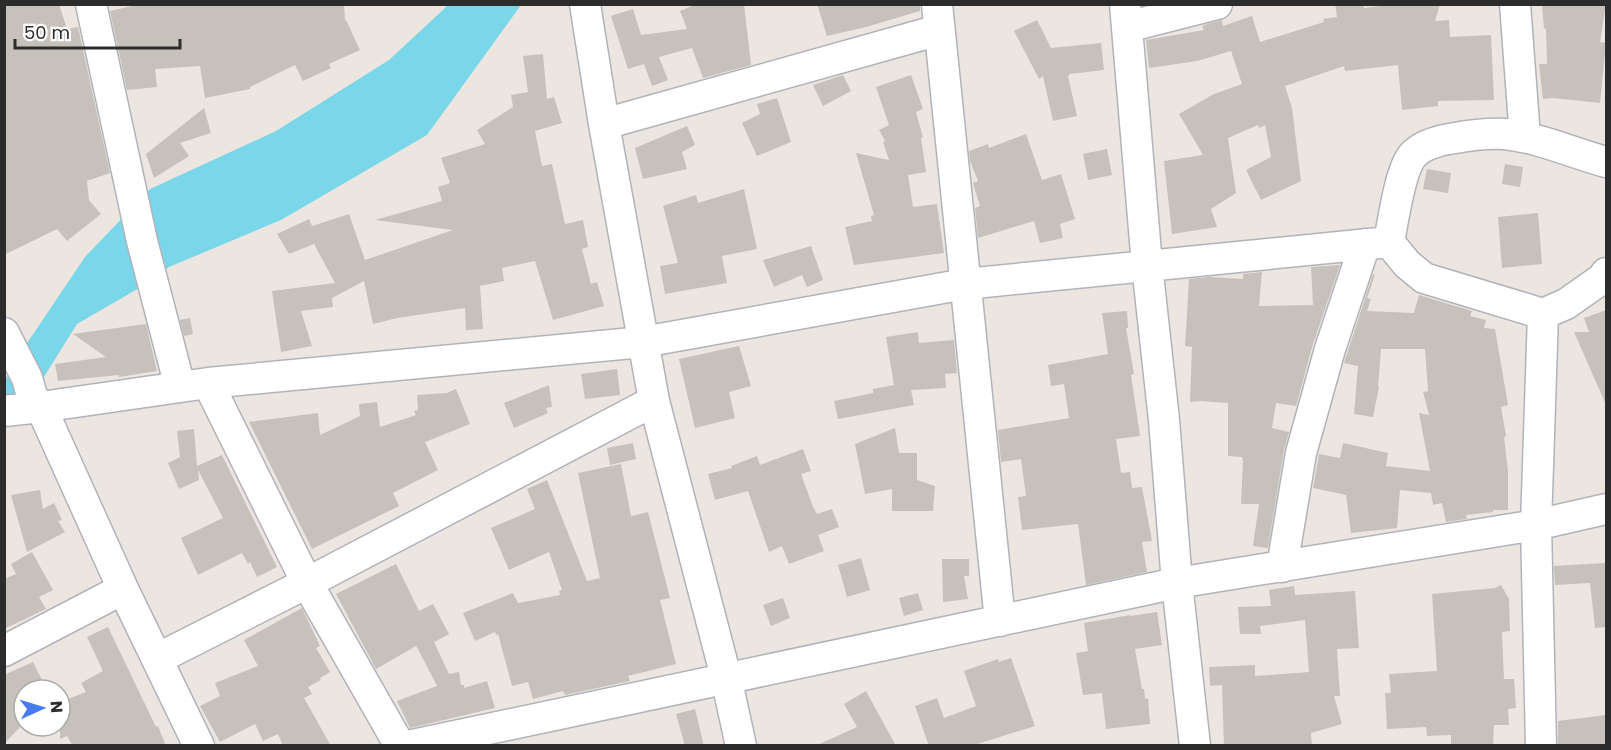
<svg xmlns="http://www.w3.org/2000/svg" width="1611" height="750" font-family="Poppins,sans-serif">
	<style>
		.water { fill: #79d7e9 }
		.building { fill: #c6c1bb }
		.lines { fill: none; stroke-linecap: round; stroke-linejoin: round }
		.minor-casing { stroke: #b0b3bc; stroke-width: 33 }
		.minor { stroke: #fff; stroke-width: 30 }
	</style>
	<rect width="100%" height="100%" fill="#ede6e0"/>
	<path class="water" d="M447 5H521L427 135 281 220 169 267 153 280 77 324 32 396 5 420V379L11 371 17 358 85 257 150 189 276 131 389 60 444 9Z"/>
	<path class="building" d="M4 4H59L67 29 78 27 110 173 87 181 89 200 101 214 67 241 57 229 4 255Z
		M141 4H344L345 21 346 20 360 50 329 64 331 68 303 81 295 65 250 87V89L205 98 200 66 155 69 157 87 127 90 110 11Z
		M697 4H744L751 65 703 78 692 48 659 57 668 80 652 86 644 64 628 69 611 16 633 9 641 35 687 29 680 11Z
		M817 4H920V11L866 27 827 36Z
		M1335 4H1363L1364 8 1396 4H1440L1435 21 1449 20 1450 37 1491 35 1494 100 1438 101V106L1402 110 1398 65 1345 71 1344 66 1285 86 1292 108 1301 181 1261 200 1246 170 1271 157 1265 125 1259 128 1258 125 1228 138 1236 193 1211 209 1217 227 1172 234 1164 161 1203 155 1179 114 1214 94 1242 84 1231 51 1197 61 1149 68 1146 40 1204 30 1202 26 1207 24 1222 20 1223 26 1252 16 1260 42 1324 22 1323 19 1337 17Z
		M1606 4 1600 42 1606 43 1600 103 1553 98 1543 99 1539 64H1547L1546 28 1544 29 1542 5Z
		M1037 20 1051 48 1101 43 1104 70 1070 74 1068 76 1077 116 1053 121 1043 76 1039 79 1014 31Z
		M543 54 547 99 554 97 562 123 535 131 542 166 552 164 565 224 583 220 588 247 582 249 591 284 597 282 604 306 553 320 535 261 502 268 504 281 480 286 483 329 466 330 465 308 397 318 373 324 364 281 332 298 333 307 301 311 312 346 281 352 272 291 335 283 314 244 289 254 277 234 309 219 312 226 349 214 365 260 453 230 375 220 442 201 438 187 450 183 441 158 485 144 477 130 513 107 511 95 528 92 523 56Z
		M843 75 851 91 823 106 813 85Z
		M911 75 923 109 916 112 923 137 921 138 926 172 908 175 913 207 937 204 944 253 854 265 845 227 872 221 871 216 874 215 856 153 889 160 883 142 885 141 879 130 889 125 876 87Z
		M777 98 791 142 757 156 742 123 760 114 757 104Z
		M204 108 211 133 180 143 189 156 154 178 146 154Z
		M687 126 695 145 682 152 687 169 643 179 635 148Z
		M1026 134 1042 180 1061 174 1075 219 1060 224 1063 238 1040 243 1034 221 978 238 975 208 980 206 973 183 978 181 970 161 969 151 988 144 989 148Z
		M1107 149 1112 175 1088 180 1083 154Z
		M1505 164 1523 167 1520 187 1502 184Z
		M1427 169 1451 173 1448 193 1423 189Z
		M744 189 757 249 722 256 727 283 665 294 660 266 678 263 663 206 696 195 698 203Z
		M1538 213 1542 264 1502 268 1498 217Z
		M811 246 823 280 807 287 802 275 774 287 763 260Z
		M1340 265 1313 344 1296 406 1276 403 1272 428 1289 432 1284 450 1268 548 1253 546 1259 504H1241L1243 460 1242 457 1228 456V403L1201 401 1190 402 1192 347 1185 346 1189 279 1209 277 1243 279V274L1262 272 1259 306 1313 305 1311 267Z
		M1373 274 1375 275 1367 298 1371 299 1367 311 1414 313 1419 295 1472 311 1470 316 1486 320 1484 328 1495 329 1508 405 1501 407 1506 436 1504 437 1508 471V510H1493V512L1466 515 1467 519 1446 522 1442 503 1433 505 1431 493 1400 490 1397 528 1351 533 1346 495 1313 488 1319 454 1340 458 1343 443 1388 453 1386 466 1430 471 1419 413 1429 415 1423 392 1428 391 1425 349H1381L1378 387H1379L1373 417 1354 414 1358 366 1344 363Z
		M1606 310V405L1574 332H1589L1584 318Z
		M1127 311 1128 328H1126L1134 374 1131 375 1140 436 1116 439 1121 473 1130 472 1132 488 1142 487 1152 541 1142 542 1147 572 1086 585 1078 524 1022 530 1018 497 1026 496 1021 459 1001 462 998 430 1069 418 1064 384 1051 386 1048 365 1108 354 1102 313Z
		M190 318 193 334 184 336 180 320Z
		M146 324 157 371 119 377V375L58 381 55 364 106 357 73 334Z
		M918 332 919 343 954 340 957 373 945 374 946 388 911 390 914 405 838 419 834 401 873 393V389L894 385 886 337Z
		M739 346 751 386 729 392 735 418 695 428 679 359Z
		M617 369 620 395 585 399 581 374Z
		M549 385 552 407 546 408 548 413 514 428 504 403Z
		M456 389 470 424 425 442 438 470 393 493 399 506 312 549 249 422 318 413 320 435 360 416 359 404 377 402 380 427 416 415 414 411 418 410 417 395 447 393Z
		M895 428 899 453H917V480L935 486 933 511H892V489L865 494 855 444Z
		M194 429 197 466 222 455 277 567 257 577 250 562 248 564 242 553 198 575 181 538 223 518 198 470 199 480 179 489 168 463 180 457 177 431Z
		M633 443 636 459 610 465 607 448Z
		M803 449 811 471 801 474 813 507 817 514 832 509 839 527 818 535 824 551 789 564 782 546 769 552 748 491 715 500 708 474 732 468 731 466 757 456 760 465Z
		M621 464 631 516 648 512 670 598 660 600 676 664 628 676 630 681 565 695 563 691 533 699 528 682 512 686 498 634 496 635 495 632 475 641 463 613 513 593 518 603 560 595 559 591 562 590 549 552 509 570 491 528 535 509 527 489 547 480 587 581 600 578 578 473Z
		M40 490 43 509 54 503 62 520 58 521 65 532 27 552 11 495Z
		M32 552 53 590 39 597 46 609 4 629V579L16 574 11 564Z
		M861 558 870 590 847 597 838 565Z
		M942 559H969V576H964L968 599 943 602Z
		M1605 563 1606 627 1595 628 1590 583 1555 585 1554 566Z
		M396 564 419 611 433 604 449 634 434 642 449 674 459 672 461 685H464V688L487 681 495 708 410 728 397 701 437 686 419 651 416 646 376 669 336 594Z
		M1501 585 1509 599 1510 631 1502 632 1504 679H1514L1516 708 1508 709 1509 725H1494L1493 746H1451V735L1427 736 1426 727 1387 729 1385 693H1391L1389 674 1437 671 1432 594 1495 588Z
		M1294 586 1295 595 1355 591 1359 648 1337 649 1340 696H1334L1342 724 1311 733 1312 746H1224L1222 685 1210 686 1209 667 1255 665V676L1309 672 1305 620 1260 626 1261 634H1240L1238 607 1271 606 1269 590Z
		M918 593 923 610 904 616 899 598Z
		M783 598 790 618 771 626 763 605Z
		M302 608 320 646 316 648 330 672 320 678 321 680 308 687 312 694 304 698 331 746H283L278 734 263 741 255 724 220 742 200 706 220 696 215 683 258 666 244 640Z
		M1157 612 1162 645 1135 649 1142 689H1144L1145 699 1148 698 1150 724 1106 729 1102 693 1083 695 1076 653 1088 651 1084 623 1130 615V616Z
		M108 627 156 727 158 726 166 746H73L67 736 60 739V702L86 692 81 683 103 671 87 637Z
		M1011 658 1035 726 971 746H929L915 706 937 698 944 718 976 706 964 671 998 659 999 662Z
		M33 662 47 690H24V723L4 744V675Z
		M866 691 896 746H815L857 727 844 704Z
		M695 709 704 746H685L676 714Z
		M1606 715V746H1558V721Z"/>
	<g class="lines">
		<defs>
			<path id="minor" d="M91 4 142 241 180 387
				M585 4 604 124 654 401 726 677 741 746
				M937 4 1000 621
				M1125 4 1147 265 1164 420 1177 583 1195 746
				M1515 4 1525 137
				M1127 27 1217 4
				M604 124 939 30
				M1543 314 1424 278 1407 264 1389 242C1393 222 1400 169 1413 155 1423 144 1441 140 1455 138 1471 135 1488 133 1505 134 1540 138 1573 153 1606 162
				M4 333 27 378 32 396 41 407 123 589 199 746
				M208 383 307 583 400 746
				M4 411 41 407 208 383 643 342 965 284 1389 242
				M1282 567 1301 453 1330 349 1365 244
				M4 651 123 589
				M157 659 307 583 654 401
				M408 746 1177 583 1536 525 1606 509
				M1541 746 1536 525 1543 314 1566 304 1603 278 1606 273"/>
		</defs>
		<use href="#minor" class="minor-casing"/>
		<use href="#minor" class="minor"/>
	</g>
	<rect width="1611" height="750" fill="none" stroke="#2c2c2c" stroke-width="12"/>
	<g transform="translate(42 708) rotate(86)"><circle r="28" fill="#ffffff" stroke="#ababab" stroke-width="1.5"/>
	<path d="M0-4.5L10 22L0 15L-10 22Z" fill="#497bf0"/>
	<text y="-9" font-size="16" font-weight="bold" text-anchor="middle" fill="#2c2c2c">N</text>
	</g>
	<path d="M15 39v9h165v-9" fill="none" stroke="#2c2c2c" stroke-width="3"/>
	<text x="24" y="39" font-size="18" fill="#2c2c2c" stroke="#ffffff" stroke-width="4.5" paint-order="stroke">50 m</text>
</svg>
